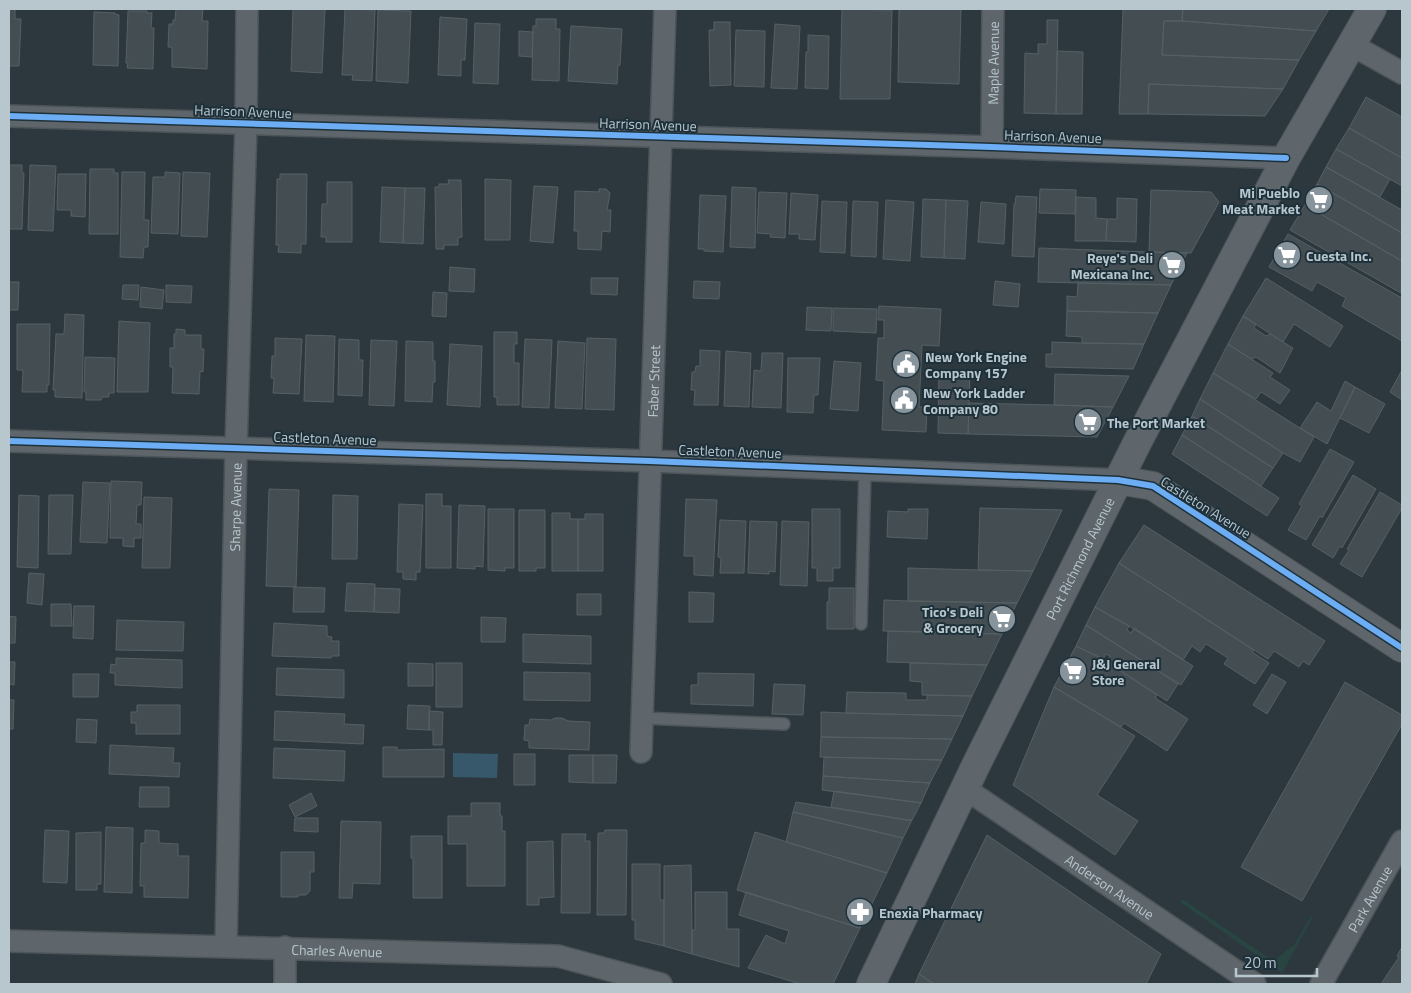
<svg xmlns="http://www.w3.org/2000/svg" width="1411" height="993" font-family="'Titillium Web',sans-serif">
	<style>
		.green { fill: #284542 }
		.water { fill: #36586a }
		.building { fill: #444d52; stroke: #556065 }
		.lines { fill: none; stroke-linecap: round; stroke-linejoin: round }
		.service-casing { stroke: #4c5458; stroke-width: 14 }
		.minor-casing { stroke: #4c5458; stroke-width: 24 }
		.tertiary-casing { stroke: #4c5458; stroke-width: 30 }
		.service { stroke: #5e666b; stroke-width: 11 }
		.minor { stroke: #5e666b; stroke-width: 21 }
		.tertiary { stroke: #5e666b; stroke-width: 28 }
		.cycleway-casing { stroke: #1e313b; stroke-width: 9 }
		.cycleway { stroke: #6dadf4; stroke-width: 6 }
		.labels { text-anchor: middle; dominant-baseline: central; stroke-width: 4; stroke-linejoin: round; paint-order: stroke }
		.street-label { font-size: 14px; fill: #b8c6ce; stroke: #1e313b }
		.poi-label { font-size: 14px; font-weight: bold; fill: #b8c6ce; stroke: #1e313b; text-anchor: start }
	</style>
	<rect width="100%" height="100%" fill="#2d383e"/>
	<path class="green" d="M1182 900H1184L1273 961 1294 945 1311 916 1313 917 1282 973 1180 902Z"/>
	<path class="water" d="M453 753 498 754 497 778 453 777Z"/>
	<path class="building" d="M9 9H15V19H21L19 66H9Z
		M176 9H203L202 21H208L207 69 172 67V47H168L169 24H173V20H175Z
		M293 9H325L322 73 291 71Z
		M345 9 375 10 372 81 352 80 353 75H342Z
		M842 9 892 10 890 99H840Z
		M899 9H961L959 84 898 82Z
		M1123 9H1183L1182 21H1164L1162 55 1299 60 1283 89 1149 84 1148 114H1119Z
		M1183 9H1329L1316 31 1182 21Z
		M378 10 411 11 408 83 376 81Z
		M128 11H147V13H152L151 28H154L153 69 127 68 128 63H126Z
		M94 12 115 13V14L119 15 118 66 93 65Z
		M440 17 467 19 465 60H461V76L438 75Z
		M536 19H556V29H560L559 81 532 80 533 26H536Z
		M1047 20H1058L1056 114 1024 113 1025 53 1038 54V44H1047Z
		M1164 21H1182L1316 31 1299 60 1162 55Z
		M714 22H730L731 85 710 86 709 30H714Z
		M475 23 500 24 498 84 473 83Z
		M775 24 800 26 797 89 771 88Z
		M571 26 622 29 620 65H618L617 84 568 81Z
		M736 30 765 31 764 87 734 86Z
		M519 31 533 32 532 57 519 56Z
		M808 35 829 36 828 89 805 88 806 52H808Z
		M1057 51 1083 52 1082 114H1056Z
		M1149 84 1283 89 1265 116 1148 114Z
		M1366 97 1402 117V158L1349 128Z
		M1349 128 1402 158V186L1336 149Z
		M1336 149 1390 179 1380 197 1326 167Z
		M9 165H22V173H24L22 229H9Z
		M30 165 56 166 53 231 28 230Z
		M1326 167 1402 210V233L1317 184Z
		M90 169H114V173H118V234H89Z
		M122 172H145L144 220H149L148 247H144L143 258 120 257Z
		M165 172 180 173 178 234 151 233 153 177H165Z
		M183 172 210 173 207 237 181 236Z
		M58 174H86L85 217 71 216V210H57Z
		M280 174H307L306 244H301V253L278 252 279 245H276L277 179H280Z
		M485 179 511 180 510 240H485Z
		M448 180H461L462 237 458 238V245H444V249H436L435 187H439V184H449Z
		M327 182H352V242H326V237H321L322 204H327Z
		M1317 184 1402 233V261L1305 205Z
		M534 186 558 187 553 243 530 241Z
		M382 187 405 188 403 243 380 242Z
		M732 187 756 188 755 248 730 247Z
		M405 188H425L423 244 403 243Z
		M599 189H606L610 193 607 210H611L610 232 602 231 601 250 578 249V231H574L575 191 599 192Z
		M1040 189 1076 190 1075 214 1039 213Z
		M1151 190 1211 192 1219 202 1191 253 1149 252Z
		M759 192 787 193 785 238 770 237 771 234 757 233Z
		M791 193 818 195 815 240 799 239V234H789Z
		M700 195 726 196 723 252 704 251V249H698Z
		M1016 196 1037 197 1034 257 1012 256 1014 204H1015Z
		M1076 197 1096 198V218L1107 219 1106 241H1075Z
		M1117 198 1137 199 1136 242 1106 241 1107 219H1117Z
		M923 199 946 200 944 258 921 257Z
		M886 200 914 202 910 261 883 259Z
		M946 200 968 201 965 259 944 258Z
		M822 201 847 202 845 253 820 252Z
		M853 201 878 202 876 257 851 256Z
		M981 202 1006 204 1004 244 978 242Z
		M1305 205 1402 261 1401 293 1290 230Z
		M1288 234 1402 298V341L1342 306 1346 298 1317 282 1312 291 1269 267Z
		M1039 248 1149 252 1187 253 1171 285 1038 282Z
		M450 267 475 269 474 292 449 291Z
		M591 278H618L617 295 591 294Z
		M1266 278 1343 326 1330 347 1294 324 1283 342 1243 316Z
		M694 281 720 282 719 299 693 298Z
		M995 281 1020 284 1018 307 993 305Z
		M9 282H19L18 310H9Z
		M1078 283 1171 285 1158 313 1067 311V296L1077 297Z
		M123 285H139L138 300 122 299Z
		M166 285 192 286 191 303 166 302Z
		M141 287 164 290 162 309 140 307Z
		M433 292 447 293 446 317 432 316Z
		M879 306 941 309 939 346 922 345 919 407H927L926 432 882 430 884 381 876 380 878 338H884V320H878Z
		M807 307 832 308 831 331 806 330Z
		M833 308 877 309 876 333 833 331Z
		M1067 311 1158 313 1144 344 1082 343V337L1066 336Z
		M65 314 84 315 82 398 55 397V390H53L56 334H64Z
		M1243 316 1256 324 1254 328 1266 336 1270 334 1293 348 1280 373 1256 357 1251 359 1228 344Z
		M119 321 150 323 148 392H117Z
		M17 324H50L49 385H47V392H22L23 370H17Z
		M176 329 185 330V335H201V349H204L203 372 200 371 199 394 172 393 173 367H170V348H174V334H176Z
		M494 332H517V344H514V363H519V405H497V397H494Z
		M306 335 335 336 333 402 304 401Z
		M275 338 302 339 299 394 273 393 274 378H271L272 356H275Z
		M587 338 616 339 614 410 585 409Z
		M339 339 359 340V360H363L362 396 338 395Z
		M525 339 552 340 549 408 522 407Z
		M371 340 397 341 394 406 369 405Z
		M406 341 433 342V361H435V382H433L432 402 405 401Z
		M558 341 585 343 582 409 555 408Z
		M1052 342 1082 343 1144 344 1133 369 1046 367V354H1052Z
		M450 344 482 346 480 407 447 405Z
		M1228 344 1273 373 1270 377 1290 390 1280 404 1261 392 1256 399 1213 373Z
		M700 350 720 351 718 405H694L695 390H691L692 372H695L696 366H700Z
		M726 351 751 353 749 407 724 406Z
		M762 353H783L781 408 752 407 754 370 761 371Z
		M85 357 115 358 114 393H109V397H102L101 400H86V392H84Z
		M788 358H820L818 395H814L813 413 787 412Z
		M834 361 861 363 858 411 830 409Z
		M1402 370V400L1390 392Z
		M939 371 970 372 968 434 938 433Z
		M1213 373 1314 437 1300 462 1283 453 1200 399Z
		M1055 374 1129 376 1113 407 1054 405Z
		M1345 381 1355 387 1327 444 1300 428 1317 402 1331 411Z
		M1355 387 1385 404 1369 433 1340 418Z
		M1200 399 1283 453 1273 468 1192 416Z
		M969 403 1054 405 1113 407 1097 437 968 434Z
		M1192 416 1273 468 1261 486 1182 435Z
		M1182 435 1279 498 1267 516 1172 454Z
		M1330 449 1354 462 1322 518 1320 516 1306 540 1288 530 1302 506 1299 504Z
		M1353 475 1376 489 1342 548 1340 546 1333 558 1312 545Z
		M111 481 142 482 141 505H137L136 524H141V538H134V547L123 546V538H110Z
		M83 482 110 483 107 543 80 542Z
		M269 489 299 490 296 587 266 586Z
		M1380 492 1402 505V508L1362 577 1340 564 1349 550 1347 549Z
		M426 494H442V506H451V568H426Z
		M19 495 39 496 38 568 17 567Z
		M49 495H73L71 554H48Z
		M333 495 358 496 357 559H332Z
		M144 497 172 498 170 568H142Z
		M686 499 717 500 713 576 694 575V556H684Z
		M399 504 423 505 420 572H416V580L403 579V572H397Z
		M459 505 485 506 483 567 475 566V569L457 568Z
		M980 508 1062 510 1033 571 978 570Z
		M488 509H514V568H505V571L488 570Z
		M812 509H840V568H833V581H817V568H812Z
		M908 509H928L927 539 887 537 888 511 908 512Z
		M519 510H545V568H536V571H519Z
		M552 513H570V519H578V571H552Z
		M585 514H603V571H578V519H585Z
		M720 520 746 521 744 573H720L721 558 718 557Z
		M750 521 777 522 775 572 769 571V574L748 573Z
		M782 521 809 522 807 586 780 585Z
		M1144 525 1325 641 1309 665 1303 661 1299 667 1274 651 1268 659 1119 563Z
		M1119 563 1254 650 1252 652 1269 663 1255 684 1224 664 1228 658 1206 644 1200 652 1192 646 1183 660 1129 626 1095 607Z
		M908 568 978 570 1033 571 1017 603 908 601Z
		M29 573 44 574 42 605 27 603Z
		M347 583 375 584 374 612 345 611Z
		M294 587 325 588 324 612H293Z
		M375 588 400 589 399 613 374 612Z
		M829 588H854V629H827V602H829Z
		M689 592 714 593 713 622H689Z
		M577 594H601V615H577Z
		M884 600 908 601 1017 603 1002 634 883 631Z
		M51 604H71L72 626H51Z
		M74 606H94L93 639 73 638Z
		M1095 607 1129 626 1127 630 1131 633 1134 628 1193 666 1181 685 1086 625Z
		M9 616 16 617 15 643H9Z
		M481 617 506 618 505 642H481Z
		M117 620 184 622 183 651 116 650Z
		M274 623 327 626V636L332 637 331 641H339V656H331V658L272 656Z
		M1086 625 1178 684 1167 701 1107 662 1110 656 1106 654 1103 659 1076 646Z
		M888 631 1002 634 987 665 887 662Z
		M523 634 591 636V664L523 662Z
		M1076 646 1103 659 1157 695 1155 698 1188 719 1167 751 1124 723 1121 727 1054 687Z
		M116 658 182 660V688L115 685V673H110L111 664 116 665Z
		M9 662H15L14 685 9 684Z
		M408 663 433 664V686H408Z
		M436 663H462V707H436Z
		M910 663 987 665 972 696 922 695V682L910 681Z
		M277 668 344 670V698L276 695Z
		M524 672 590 673V701L524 700Z
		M698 673 754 674 753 706 691 704V685H698Z
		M73 674H99L98 697H73Z
		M1272 674 1286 682 1267 714 1253 705Z
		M1345 682 1402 715V724L1302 901 1241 867Z
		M774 684 805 685 803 715 772 714Z
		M1054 687 1135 736 1097 795 1138 821 1115 855 1013 785Z
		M847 692 906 693V700H927V695L972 696 963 716 846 713Z
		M9 700H14L13 729H9Z
		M137 705H180V734H136V723H131V712H137Z
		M408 705 430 706 429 730 407 729Z
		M275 711 345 714 344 724 364 725 363 744 274 740Z
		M429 711 443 712 442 745H433V730H429Z
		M821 712 846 713 963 716 952 739 821 737Z
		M555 718H562L568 721 590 722 589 750 529 748V741L524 740 525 725H529L530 719 551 720Z
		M77 719 97 720 96 743 76 742Z
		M821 737 952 739 942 760 820 757Z
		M110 745 174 748 173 763H180L179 777 109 774Z
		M383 747H397V750L444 749V777H383Z
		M274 748 345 751 344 781 273 778Z
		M514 754H535V785H514Z
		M569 755H593V783L569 782Z
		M593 755H617L616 783H593Z
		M824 757 942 760 930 783 823 776Z
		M823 776 930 783 921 803 822 790Z
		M140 787H169V807H139Z
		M834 791 921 803 912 820H907L831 807Z
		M311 793 317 806 295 817 289 805Z
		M796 802 907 820H912L903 838 793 812Z
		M471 803H500V816H502V831H505V886H467V844H448V816H471Z
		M793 812 903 838 887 873 786 842Z
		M295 818H318V832L294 831Z
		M341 821 381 822 380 884 353 883 352 898H339Z
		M106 827 133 828 132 893 104 892Z
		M45 830 69 831 67 883 43 882Z
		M145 830 159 831V843L178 844V856H189L188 898 144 897V886H140L141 843H145Z
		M605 830H627L626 915H597L598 833H604Z
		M101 832V884H97V890H76V833Z
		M755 832 887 873 860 928 737 890Z
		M562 834H586L585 841H590V913H561Z
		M987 835 1161 954 1146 984H934L919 974Z
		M411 836H442V898H413V858H411Z
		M553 841 554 897 539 898V905H527V842Z
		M281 852H314V872H310V891L306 895H298V897H281Z
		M632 864H660V900H664V946L635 939V920H632Z
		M691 865 692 930V954L664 946V866Z
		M695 892H727V929H739V967L692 954V930H695Z
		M746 892 860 928 833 984H800L748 968 766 935 785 944 789 931 739 915Z
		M1402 947V984H1381L1399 957 1397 956Z
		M919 974 934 984H915Z"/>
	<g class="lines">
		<defs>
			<path id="service" d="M861 624 865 470
				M642 718 784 724"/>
			<g id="minor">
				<path d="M1352 45 1402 73"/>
				<path d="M9 116 992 147 1286 158"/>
				<path id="s1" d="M992 147 993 9"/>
				<path d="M9 441 650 461 1118 480"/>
				<path id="s2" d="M641 752 665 9"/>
				<path id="s3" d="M964 788 1255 984"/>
				<path id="s4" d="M9 941 558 956 661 984"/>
				<path id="s5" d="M226 946 236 448 246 124 247 9"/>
				<path d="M285 984V947"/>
				<path id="s6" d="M1321 984 1402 841"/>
			</g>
			<g id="tertiary">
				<path d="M1118 480 1153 486 1402 648"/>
				<path id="s7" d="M871 984 977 763 1137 443 1286 158 1372 9"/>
			</g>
		</defs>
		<use href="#service" class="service-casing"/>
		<use href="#minor" class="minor-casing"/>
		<use href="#tertiary" class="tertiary-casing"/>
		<use href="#service" class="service"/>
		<use href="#minor" class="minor"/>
		<use href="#tertiary" class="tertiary"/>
		<defs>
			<path id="cycleway" d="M9 116 992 147 1286 158
				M9 441 650 461 1118 480 1153 486 1402 648"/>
		</defs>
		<use href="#cycleway" class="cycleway-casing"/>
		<use href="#cycleway" class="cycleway"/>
	</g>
	<defs>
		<symbol id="supermarket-disc" viewBox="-11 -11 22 22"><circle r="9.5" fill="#87949c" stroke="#1e313b"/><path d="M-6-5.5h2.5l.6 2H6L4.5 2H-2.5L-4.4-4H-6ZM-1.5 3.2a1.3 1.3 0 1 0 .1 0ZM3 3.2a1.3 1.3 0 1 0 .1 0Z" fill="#fff"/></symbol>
		<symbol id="civic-disc" viewBox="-11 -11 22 22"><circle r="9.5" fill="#87949c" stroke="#1e313b"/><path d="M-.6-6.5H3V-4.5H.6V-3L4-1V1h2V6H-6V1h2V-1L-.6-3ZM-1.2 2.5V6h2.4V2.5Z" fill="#fff"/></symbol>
		<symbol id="pharmacy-disc" viewBox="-11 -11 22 22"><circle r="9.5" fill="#87949c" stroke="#1e313b"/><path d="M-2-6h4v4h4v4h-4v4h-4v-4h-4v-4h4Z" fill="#fff"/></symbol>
	</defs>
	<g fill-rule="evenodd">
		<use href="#supermarket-disc" x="1303" y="184" width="32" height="32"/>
		<use href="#supermarket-disc" x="1271" y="239" width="32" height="32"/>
		<use href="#supermarket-disc" x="1156" y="249" width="32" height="32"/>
		<use href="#civic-disc" x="890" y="348" width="32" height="32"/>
		<use href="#civic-disc" x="888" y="384" width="32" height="32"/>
		<use href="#supermarket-disc" x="1072" y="406" width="32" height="32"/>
		<use href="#supermarket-disc" x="986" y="603" width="32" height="32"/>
		<use href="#supermarket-disc" x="1057" y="655" width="32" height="32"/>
		<use href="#pharmacy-disc" x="844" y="896" width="32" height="32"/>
	</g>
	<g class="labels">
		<g class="street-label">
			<text stroke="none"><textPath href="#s1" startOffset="84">Maple Avenue</textPath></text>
			<text transform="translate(243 111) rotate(2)">Harrison Avenue</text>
			<text transform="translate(648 124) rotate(2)">Harrison Avenue</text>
			<text transform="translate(1053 136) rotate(2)">Harrison Avenue</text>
			<text stroke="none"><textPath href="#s2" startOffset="371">Faber Street</textPath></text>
			<text transform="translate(325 438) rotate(2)">Castleton Avenue</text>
			<text transform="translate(730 451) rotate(2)">Castleton Avenue</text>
			<text stroke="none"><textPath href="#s5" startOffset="439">Sharpe Avenue</textPath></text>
			<text transform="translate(1206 507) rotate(32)">Castleton Avenue</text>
			<text stroke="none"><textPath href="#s7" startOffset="474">Port Richmond Avenue</textPath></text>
			<text stroke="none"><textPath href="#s3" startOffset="176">Anderson Avenue</textPath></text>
			<text stroke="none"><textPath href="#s6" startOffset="98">Park Avenue</textPath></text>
			<text stroke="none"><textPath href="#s4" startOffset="328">Charles Avenue</textPath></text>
		</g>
		<g class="poi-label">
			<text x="1300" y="192" text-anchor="end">Mi Pueblo<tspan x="1300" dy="16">Meat Market</tspan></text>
			<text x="1306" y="255">Cuesta Inc.</text>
			<text x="1153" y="257" text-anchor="end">Reye's Deli<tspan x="1153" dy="16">Mexicana Inc.</tspan></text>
			<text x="925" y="356">New York Engine<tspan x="925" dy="16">Company 157</tspan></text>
			<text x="923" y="392">New York Ladder<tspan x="923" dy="16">Company 80</tspan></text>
			<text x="1107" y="422">The Port Market</text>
			<text x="983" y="611" text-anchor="end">Tico's Deli<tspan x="983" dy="16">&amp; Grocery</tspan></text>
			<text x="1092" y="663">J&amp;J General<tspan x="1092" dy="16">Store</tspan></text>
			<text x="879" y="912">Enexia Pharmacy</text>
		</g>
	</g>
	<rect width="1411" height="993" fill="none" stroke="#b8c6ce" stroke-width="20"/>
	<path d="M1236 968v8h81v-8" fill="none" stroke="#b8c6ce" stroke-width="2.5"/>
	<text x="1244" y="968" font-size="15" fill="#b8c6ce" stroke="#1e313b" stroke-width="4" paint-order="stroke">20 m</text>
</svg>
